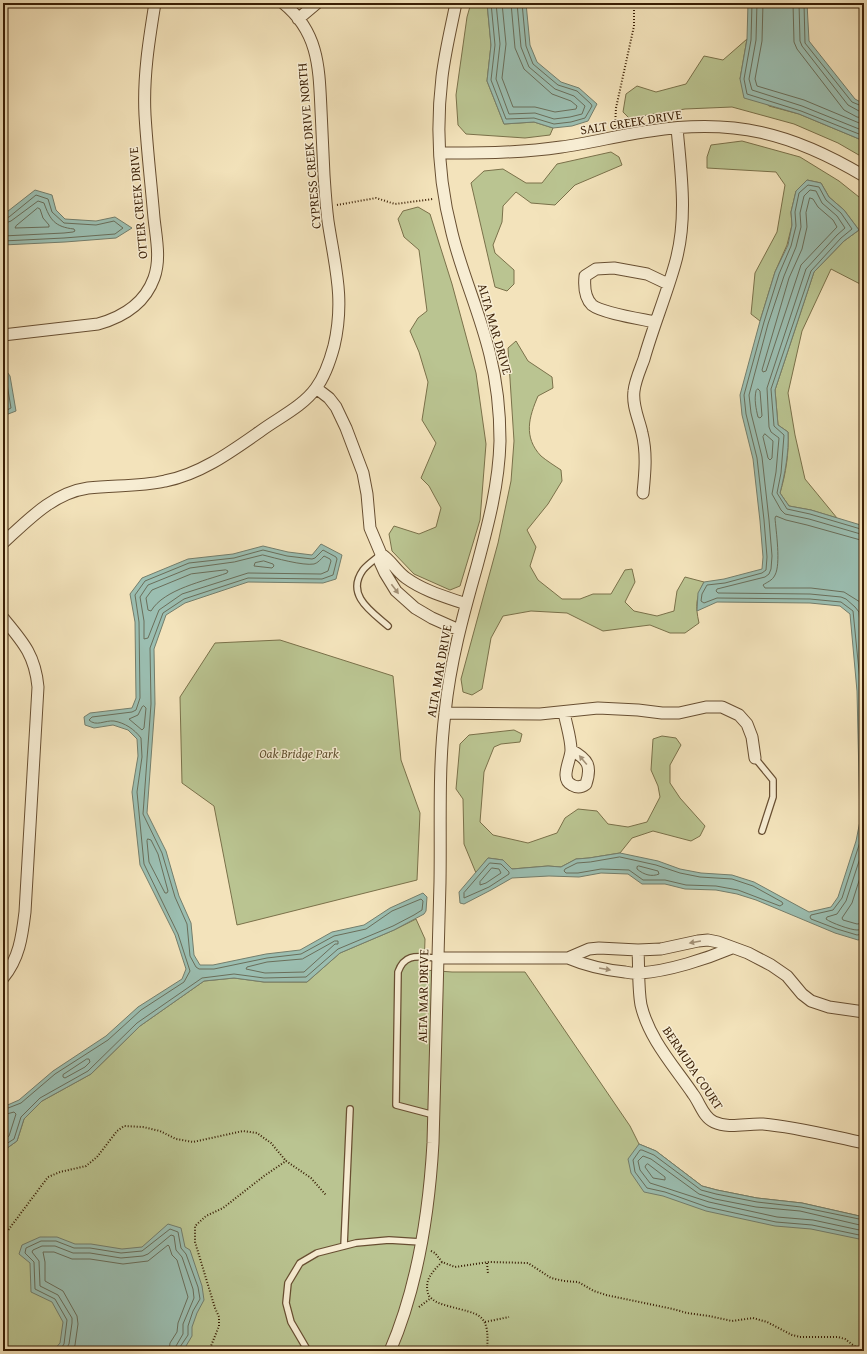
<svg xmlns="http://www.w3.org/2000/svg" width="867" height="1354" font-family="'Gentium Book Plus',serif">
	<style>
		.green { fill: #bac491; stroke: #7a714a }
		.water { fill: #9bbeb1; stroke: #747e6c }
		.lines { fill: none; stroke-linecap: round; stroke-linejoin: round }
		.shore { stroke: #6a6e5a; stroke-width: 1 }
		.lane-casing { stroke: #684f32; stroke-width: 8 }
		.street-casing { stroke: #684f32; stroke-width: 13 }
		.path { stroke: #391e04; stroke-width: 2; stroke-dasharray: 1 2; stroke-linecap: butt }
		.lane { stroke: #f7edd3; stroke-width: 5.5 }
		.street { stroke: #f7edd3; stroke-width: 11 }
		.oneway { fill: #a29076 }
		.labels { text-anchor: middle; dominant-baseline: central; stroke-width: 3; stroke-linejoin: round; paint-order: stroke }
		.street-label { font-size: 13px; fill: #391e04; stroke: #f7edd3 }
		.park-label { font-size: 13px; font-style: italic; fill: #60502e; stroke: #f7edd3 }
	</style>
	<rect width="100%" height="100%" fill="#f3e3bb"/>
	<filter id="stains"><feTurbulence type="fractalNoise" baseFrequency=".005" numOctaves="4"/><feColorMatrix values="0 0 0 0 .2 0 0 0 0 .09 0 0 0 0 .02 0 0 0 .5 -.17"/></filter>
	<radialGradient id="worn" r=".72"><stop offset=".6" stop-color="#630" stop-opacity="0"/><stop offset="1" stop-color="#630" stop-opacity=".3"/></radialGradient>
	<path class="green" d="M471 3H487L491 45 487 81 504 124 534 122 553 128 550 135 525 138 466 134 458 125 456 95 467 17Z
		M747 39 740 79 769 106 799 114 864 141V158L838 143 794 124 732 107 685 109 629 118 623 112 626 94 637 86 656 92 686 84 704 56 723 60Z
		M742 141 800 157 839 181 864 201V286L831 269 802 331 788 393 795 435 805 479 837 518 811 510 789 506 780 493C786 473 789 453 788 432L778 425 775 390 814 272 844 241 859 230 844 210 829 197 821 183 807 180 796 191 791 212 792 225 787 245 775 272 760 321 751 314 755 273 777 232 785 185 776 172 707 168V157L711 145Z
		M611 152 619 157 622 165 575 185 555 205 531 203 516 192 503 206 502 222 493 245 495 253 514 270V284L507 291 495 287 471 183 484 171 503 169 526 183H542L557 164Z
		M418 207 430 214 452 284 476 373 486 444 480 520 460 586 450 590 414 574 392 551 389 534 394 526 419 534 436 527 441 508 429 486 421 478 436 443 422 420 428 382 419 352 410 331 418 318 427 311 419 250 404 237 398 219 403 211Z
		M516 341 528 361 552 377 553 388 538 396C529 417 523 437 541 456 547 461 555 466 561 470L562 481 548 504 527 530 536 547 530 566 538 580 562 599H580L593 594H611L625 570 632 569 635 582 625 602 634 611 657 616 674 611 677 591 685 577 704 582C696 598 695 605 699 623L685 633H670L650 625 603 631 567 613 531 611 503 616 491 638 482 689 472 695 463 692 461 679 498 543 511 481 514 441 508 348Z
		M280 640 393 676 401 760 420 813 417 880 237 925 214 806 182 783 180 697 215 643Z
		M514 730 522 734 520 742 501 744 494 747 484 772 480 822 493 835 528 843 557 833 565 818 578 809 597 811 608 824 628 827 647 822 660 797 658 786 651 770 653 739 662 736 676 738 681 745 670 765V783L680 798 705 826 700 836 691 841 653 831 632 838 620 853 589 858 576 859 561 867 548 866 512 869 503 860 488 858 476 873 464 844 463 799 456 789 460 744 469 735Z
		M416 919 425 939 424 970 452 972H525L630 1126 639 1144 656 1151 702 1186 717 1190 757 1198 802 1203 864 1217V1351H3V1151L17 1141 24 1119 42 1101 91 1074 140 1026 204 981 234 978 264 982H307L340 953 394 930Z"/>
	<path class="water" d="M487 3H526L530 45 537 62 561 82 579 88 597 104 588 121 572 126 553 128 534 122 504 124 487 81 491 45Z
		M748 3H807L809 41 855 99 864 104V141L799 114 744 98 740 79 747 39Z
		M807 180 821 183 829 197 844 210 859 230 844 241 814 272 775 390 778 425 788 432C789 453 785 473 780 493L789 506 811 510 864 526V938L858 940 835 933 756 900 737 894 716 890 685 889 665 884H642L628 874 601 873 579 877 549 876 512 878 491 890 464 904 460 903 459 892 488 858 503 860 512 869 548 866 561 867 576 859 589 858 620 853 658 861 680 869 701 873 732 875 754 882 809 912 831 907 838 897 856 841 860 821 857 691 850 614 840 606 810 603 717 602 697 611 698 593 704 582 724 579 762 569 763 557 760 521 753 459 742 415 740 395 760 321 775 272 788 245 792 225 791 212 796 191Z
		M35 190 52 195 56 210 65 219 96 221 115 217 132 228 116 238 65 242 3 245V215Z
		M3 366 10 376 16 411 3 416Z
		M321 544 342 555 336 579 323 583 248 582 185 603 166 615 154 649 155 704 147 813 166 851 179 896 191 923 194 955 200 965H213L266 954 300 950 332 932 364 925 390 908 423 893 427 897 426 911 424 914 394 930 340 953 307 982H264L234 978 204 981 140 1026 91 1074 42 1101 24 1119 17 1141 3 1151V1107L19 1100 53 1071 106 1036 138 1007 182 979 186 969 175 935 140 865 132 792 138 756 137 739 128 730 113 725 94 728 85 725 84 717 90 713 132 708 136 698 135 622 130 594 142 578 188 559 233 554 263 546 288 552 312 555Z
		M639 1144 656 1151 702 1186 717 1190 757 1198 802 1203 864 1217V1240L811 1229 775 1226 706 1211 663 1196 644 1192 631 1173 628 1159Z
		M168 1224 181 1228 185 1247 190 1250 202 1286 204 1300 197 1313 192 1327V1336L183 1351H53L60 1343 63 1322 52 1302 31 1292 30 1263 19 1254 22 1245 40 1237H57L75 1244H91L122 1249 142 1247Z"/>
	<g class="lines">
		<path class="shore" d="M491 3 495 45 491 80 506 119 534 118 554 124 571 122 585 118 592 106 591 104 577 91 558 85 533 64 526 46 522 3
			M496 3 500 44 496 79 509 114 535 113 554 119 570 117 582 114 585 106 574 96 555 89 529 67 521 47 517 3
			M502 3 506 44 502 78 513 107H535L555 112 576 109 577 106 571 101 552 94 524 69 515 48 511 3
			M752 3 751 40 744 79 747 94 801 111 864 136
			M757 3 756 40 749 79 752 90 802 106 864 131
			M763 3 762 41 755 79 757 86 804 100 864 125
			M793 3 794 42 797 49 844 110 857 117 864 118
			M799 3 800 41 802 46 848 105 859 111 864 112
			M804 3 805 43 852 102 864 107
			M810 198 813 199 818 207 833 220 837 227 801 265 766 371 763 372 762 370 789 278 802 249 807 227 806 213Z
			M38 208 40 209 43 218 49 225V227L15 228 16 226Z
			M3 219 9 217 36 195 48 199 52 212 64 223 96 225 114 221 123 228 115 234 64 238 3 241
			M3 224 11 221 38 201 44 203C50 220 55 227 74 229L75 231 73 232 64 233 3 236
			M3 373 6 378 11 408 3 412
			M758 389 760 391 762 416 760 418 758 417C756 409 754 399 756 391Z
			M765 434 773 441 772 458 770 460 768 458 763 437Z
			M864 530 810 514 787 509 777 493 781 473 784 435 774 426 771 389 811 271 841 238 852 229 841 213 826 200 819 187 808 185 799 193 795 212 796 226 791 246 779 274 764 322 744 395 746 414 757 458 764 520 767 557 766 570 762 573 725 583 707 585 702 594 701 601 704 603 717 598 810 599 841 602 853 611 861 691 864 815
			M864 535 809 519 785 514 781 510 772 494 776 472 779 438 771 432 769 427 767 388 806 269 837 235 845 228 837 216 822 203 816 191 810 190 804 196 800 213 801 227 796 247 784 276 768 324 749 395 751 413 762 457 769 520 772 556 771 569 769 574 765 577 717 589 716 591 718 593 810 594 841 597 846 599 855 607 859 612 864 672
			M864 541 807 525 786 520 776 516 775 518C776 531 781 564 775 575 772 581 767 582 763 585L765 588H811L844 592 860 602 864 608
			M263 555C275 558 303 566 314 564 318 563 321 559 324 556L330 559 331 561 328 571 321 574 248 573 182 594 159 610 148 638 144 639V621L140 597 148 585 190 568 234 562Z
			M264 561 273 564 274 566 272 568 254 566 255 563Z
			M226 570 228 571 227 573C205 581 164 589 151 611L148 610 146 598 152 590 191 574Z
			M144 706 146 708 144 728 142 730 129 719 138 715 142 707Z
			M864 822 860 842 842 898 833 910 811 915 810 917 811 919 837 929 857 935 864 934
			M148 839 151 840 158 854 168 891 167 893H165L149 862 147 841Z
			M864 846 846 901 837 914 827 917 826 919C831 923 851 930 857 930 860 930 862 929 864 929
			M620 857 656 865 680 873 700 877 732 879 753 886 782 902 783 904 780 906 738 890 716 886 686 885 665 880H643L629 870 601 869 578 873H566L564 871 565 869 577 863 590 862Z
			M490 863 501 864 509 872V874L489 887 464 898V893Z
			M864 865 852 903 842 918 843 920 857 924 864 923
			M639 866 658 871 659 874C652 877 644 875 637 869V867Z
			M492 868 499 869 501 873 486 883 480 885V882Z
			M335 941H338V944H335L304 972 265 973 246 969 247 967 267 962 302 959Z
			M87 1059H89L90 1062 85 1067 65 1078 63 1077V1075Z
			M3 1110 21 1103 55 1074 108 1040 141 1010 184 982 190 971 178 934 144 864 137 792 142 757 141 738C134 729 125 723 114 721 105 720 96 727 89 720L92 717 132 712 136 710 140 698 139 622 135 595 145 581 189 563 234 558 263 550 287 556 312 559 315 558 323 550 336 557 337 559 333 575 322 579 248 578 184 599 163 613 150 648 151 704 143 814 162 853 175 897 187 924 190 956 196 967 199 969H214L267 958 301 954 334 936 366 929 392 911 421 899 423 901 422 910 414 915 393 926 338 949 306 977 264 978 234 974 202 978 137 1023 88 1071 40 1098 21 1117 14 1139 3 1146
			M3 1115 14 1112 16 1114 9 1136 3 1140
			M648 1164 665 1177V1180L653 1178 645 1167 646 1165Z
			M864 1220 801 1207 757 1202 716 1194 701 1190 654 1155 642 1150H640L633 1160 635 1172 647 1188 665 1192 707 1207 776 1222 812 1225 864 1236
			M864 1226 800 1211 756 1207 715 1199 699 1194 651 1159 643 1156 638 1161 640 1170 650 1183 666 1188 709 1202 777 1217 813 1220 864 1231
			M59 1351 64 1344 67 1320 55 1299 35 1289 34 1262 25 1253 26 1248 41 1241H56L74 1248H90L121 1253 142 1251 170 1229 178 1232 181 1248 186 1254 198 1287 200 1299 193 1311 188 1326V1335L180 1347V1351
			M65 1351 69 1344 72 1323V1318L58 1295 40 1286 39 1261 32 1252 33 1250 42 1246H55L73 1253H90L121 1258 143 1256 148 1254 171 1235 174 1236 176 1250 182 1257 193 1289 194 1298 183 1324V1334L176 1346 175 1351
			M73 1351 75 1345 78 1324 77 1316 63 1291 45 1281V1262L43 1252H54L72 1259H90L123 1264 148 1261 168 1245 169 1246 172 1255 177 1260 188 1297 178 1323 177 1332 170 1343 169 1351"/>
		<defs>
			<path id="lane" d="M379 556C374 560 367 565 363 570 345 595 372 612 388 626
				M755 758 773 780V797L762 831
				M434 1115 396 1105 398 972C405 952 419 957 437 958
				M344 1246 350 1109
				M308 1351 291 1322 286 1303 288 1283 300 1263 317 1253 356 1243 389 1240 421 1242"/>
			<path id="street" d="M298 19 317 3
				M440 153C481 153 521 153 561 147 591 143 620 135 650 131 734 118 792 133 864 176
				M655 322C641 319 602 313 592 305 584 297 584 286 585 276L596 269 614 268 647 274 668 284
				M3 335 98 324C123 317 145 303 154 278 161 259 156 237 154 218 151 183 147 149 145 115 143 77 149 40 155 3
				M316 388 329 398 336 407 346 428 363 473 367 494 370 528 381 554 380 562 385 573 396 591 415 608 432 618 459 630
				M643 493C645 473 647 453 642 433 639 419 632 406 634 391 635 381 640 370 644 359 653 327 666 296 675 264 688 219 681 173 677 128
				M3 543C28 520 53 493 88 488 114 485 139 487 165 481 201 474 232 451 262 430 280 417 303 406 316 388 325 376 330 361 334 346 345 299 335 267 328 221 326 206 325 190 324 175 323 154 322 132 321 110 319 68 319 32 283 3
				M381 554C391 560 396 571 406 578 424 591 446 597 466 604
				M3 618C23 642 35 655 38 687L25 912C22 937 19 959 3 978
				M564 712C566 724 571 738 571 750 571 760 559 779 572 785 577 788 582 787 586 784 592 766 588 759 571 750
				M445 713 540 714 598 708 638 710 662 713H679L706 707H722L739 715 747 724 752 737 755 758
				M638 950C639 968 638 989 641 1005 649 1039 674 1066 693 1094 700 1103 703 1117 714 1122 729 1129 747 1123 763 1124 797 1127 830 1136 864 1143
				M437 958H568L589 949 599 948 638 950 661 949 698 941 708 940 718 942 748 953 771 965 787 976 802 994 811 1001 829 1007 864 1012
				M568 958C587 966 604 970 625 972 630 973 635 974 640 973 669 971 706 959 732 948
				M390 1351C418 1286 429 1213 433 1143 435 1056 438 969 440 882 441 826 438 769 445 713 450 663 463 615 477 566 488 525 499 484 500 441 500 411 497 383 490 355 480 313 462 274 452 233 439 183 436 128 442 77 445 52 451 28 456 3"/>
		</defs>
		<use href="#lane" class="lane-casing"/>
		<use href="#street" class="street-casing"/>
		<path class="path" d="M615 126 616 108 634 26V3
			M337 205 376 198 395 204 433 199
			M3 1237 48 1177 60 1172 86 1166 97 1157 117 1131 124 1126 143 1127 160 1131 176 1139 193 1142 243 1131 257 1133 271 1143 286 1161
			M431 1251 435 1253 442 1262 455 1267 489 1262 528 1263 551 1278 564 1281 578 1282 594 1291 606 1295 673 1309 687 1313 709 1316 732 1321 753 1318 767 1322 792 1335 800 1337H838L845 1339 861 1351
			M442 1262C432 1272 423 1281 429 1296 434 1302 441 1304 448 1306 480 1315 490 1312 487 1351
			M487 1263 488 1274
			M419 1307 431 1298
			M485 1322 509 1317
			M209 1351 219 1326V1317L215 1308 195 1242V1226L206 1216 223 1208 264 1176 286 1161 311 1178 326 1195"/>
		<use href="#lane" class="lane"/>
		<use href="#street" class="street"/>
	</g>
	<defs><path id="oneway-solid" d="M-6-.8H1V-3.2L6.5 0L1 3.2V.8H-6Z"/></defs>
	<g class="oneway">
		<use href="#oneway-solid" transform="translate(395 589) rotate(53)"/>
		<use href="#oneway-solid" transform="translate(583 760) rotate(-130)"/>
		<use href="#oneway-solid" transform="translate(695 942) rotate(170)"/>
		<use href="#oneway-solid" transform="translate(605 969) rotate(10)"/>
	</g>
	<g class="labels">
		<g class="street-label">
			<text transform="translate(631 122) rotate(-9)">SALT CREEK DRIVE</text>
			<text transform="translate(309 146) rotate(-95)">CYPRESS CREEK DRIVE NORTH</text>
			<text transform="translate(138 203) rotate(-95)">OTTER CREEK DRIVE</text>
			<text transform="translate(495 329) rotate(74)">ALTA MAR DRIVE</text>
			<text transform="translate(439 671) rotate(-80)">ALTA MAR DRIVE</text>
			<text transform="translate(423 996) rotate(-89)">ALTA MAR DRIVE</text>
			<text transform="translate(693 1068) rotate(56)">BERMUDA COURT</text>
		</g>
		<g class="park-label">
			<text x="299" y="753">Oak Bridge Park</text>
		</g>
	</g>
	<rect width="867" height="1354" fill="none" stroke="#f3e3bb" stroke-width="16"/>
	<rect x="4" y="4" width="859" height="1346" fill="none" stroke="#391e04" stroke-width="2"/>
	<rect x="8" y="8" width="851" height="1338" fill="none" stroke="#391e04"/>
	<rect width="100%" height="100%" filter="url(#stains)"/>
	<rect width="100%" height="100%" fill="url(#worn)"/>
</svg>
